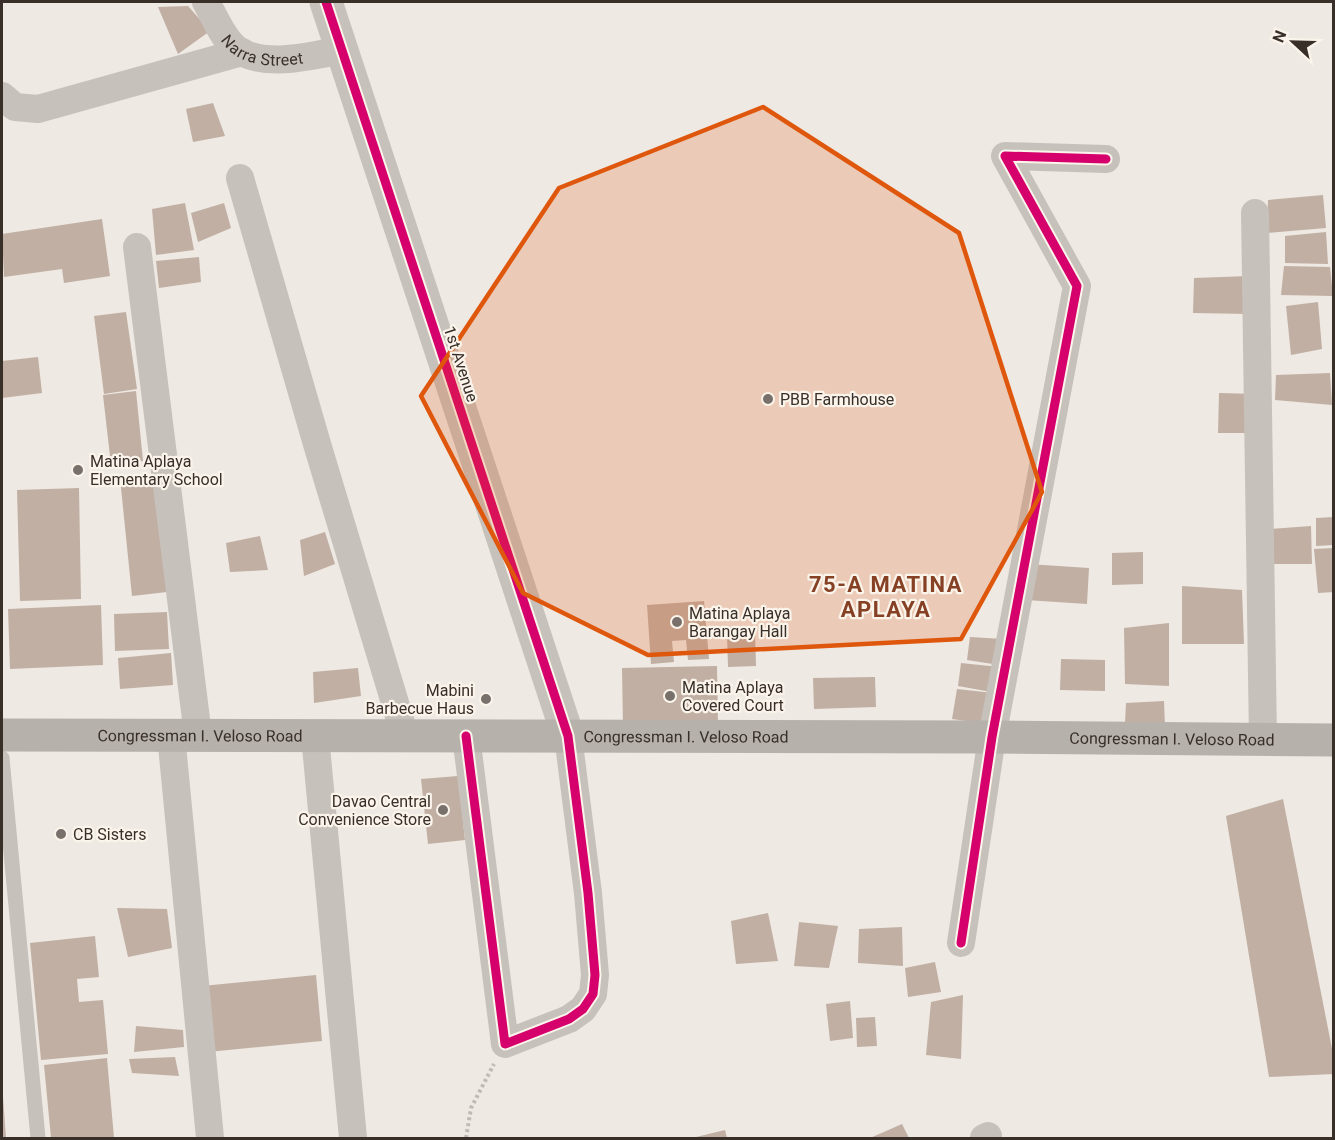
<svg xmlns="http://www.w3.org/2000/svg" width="1335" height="1140" font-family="Roboto,sans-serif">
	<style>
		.building { fill: #c1afa4 }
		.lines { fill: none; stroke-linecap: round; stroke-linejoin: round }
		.path { stroke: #bfbab4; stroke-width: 4; stroke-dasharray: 3 3; stroke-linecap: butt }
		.service { stroke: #c7c1bb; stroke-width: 15 }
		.minor { stroke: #c7c1bb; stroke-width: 28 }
		.tertiary { stroke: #c7c1bb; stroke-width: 33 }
		.secondary { stroke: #b7b1ac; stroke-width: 33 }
		.cycleway-casing { stroke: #faf4eb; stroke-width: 13 }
		.cycleway { stroke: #d6006c; stroke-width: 9 }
		.marked { fill: #df570d; fill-opacity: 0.2; stroke: #df570d; stroke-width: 4.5; stroke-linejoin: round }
		.poi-dot { fill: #78706a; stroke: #faf4eb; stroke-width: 2 }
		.labels { text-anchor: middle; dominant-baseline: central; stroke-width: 4.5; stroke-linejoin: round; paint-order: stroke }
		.street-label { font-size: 16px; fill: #382f29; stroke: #faf4eb }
		.poi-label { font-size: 16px; fill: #382f29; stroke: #faf4eb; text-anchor: start }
		.district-label { font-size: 22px; font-weight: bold; letter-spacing: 1.5px; fill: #864024; stroke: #faf4eb }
	</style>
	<rect width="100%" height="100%" fill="#eee9e2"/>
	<path class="building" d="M188 6 210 31 178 54 158 7Z
		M213 103 225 136 193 142 186 109Z
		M1323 195 1326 228 1267 233 1268 200Z
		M185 203 194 250 156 255 152 209Z
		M224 203 231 228 198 242 191 213Z
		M102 219 110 276 64 283 62 269 4 277 2 234Z
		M1326 232 1328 264 1285 263V236Z
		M199 257 201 282 159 288 156 261Z
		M1284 266 1330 267 1333 296 1281 295Z
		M1249 276 1250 314 1193 313 1194 278Z
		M1318 302 1322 349 1291 355 1286 306Z
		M126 312 137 389 104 394 94 316Z
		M38 357 42 393 2 398V361Z
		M1330 373 1332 405 1275 400 1276 375Z
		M136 391 143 461 111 465 103 395Z
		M1219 393 1255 394 1256 433H1218Z
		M155 475 167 592 132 596 120 478Z
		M79 488 81 599 20 601 17 490Z
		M1334 517V545L1316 546V518Z
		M1311 526 1312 564H1271L1270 529Z
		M325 532 335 564 304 576 300 540Z
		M260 536 268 570 230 572 226 543Z
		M1334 548V592L1318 593 1314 549Z
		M1143 552V584L1112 585V553Z
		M1028 564 1089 568 1087 604 1026 600Z
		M1182 586 1242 590 1244 644H1182Z
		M704 601 709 659 688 660 686 640 672 641 674 662 651 664 647 605Z
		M101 605 103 665 10 669 8 609Z
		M167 612 169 649 115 651 114 614Z
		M1169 623V686L1125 684 1124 628Z
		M755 633 756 666 728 667 727 634Z
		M970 637 1003 639 999 665 967 660Z
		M171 653 173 685 120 689 118 658Z
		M1061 659 1105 660V691L1060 690Z
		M961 663 999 667 997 693 958 686Z
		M717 666 718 725 623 727 622 668Z
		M358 668 361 696 314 703 313 672Z
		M875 677 876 707 814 709 813 678Z
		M957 689 993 693 988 724 952 719Z
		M1164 701 1165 727 1125 723 1126 703Z
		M458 776 465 840 428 844 421 779Z
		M1283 799 1334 1059V1074L1269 1077 1226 816Z
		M117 908 167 909 172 948 128 957Z
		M768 913 778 961 736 964 731 921Z
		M799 922 838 926 829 968 794 966Z
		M902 927 903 966 858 963 859 929Z
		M95 936 99 977 77 979 79 1002 103 1000 108 1054 41 1060 30 943Z
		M935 962 941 992 908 997 905 968Z
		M316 975 322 1041 208 1052 202 986Z
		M963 995 961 1059 926 1055 931 1002Z
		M850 1001 853 1038 830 1041 826 1004Z
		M875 1017 877 1046 857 1047 856 1018Z
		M136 1026 183 1030 184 1047 134 1052Z
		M175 1057 179 1076 132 1073 129 1059Z
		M107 1058 114 1138H51L44 1065Z
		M3 1097 6 1138H2V1098Z
		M902 1124 909 1138H870Z
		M725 1130 727 1138H692Z"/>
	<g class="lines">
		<path class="path" d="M466 1138 471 1108 494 1064"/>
		<path class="service" d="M2 758 38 1138"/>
		<g class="minor">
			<path id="s1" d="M206 2C214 16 221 34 233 46 259 70 311 56 342 50"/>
			<path d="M2 96 15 107 38 109 242 52"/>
			<path d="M240 178 317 444 405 736"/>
			<path d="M1255 213 1263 740"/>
			<path d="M137 247 198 735"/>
			<path d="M171 735 210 1138"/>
			<path d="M315 736 353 1138"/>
			<path d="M466 736 505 1044 569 1019 583 1009 593 994 595 975 588 893 568 736"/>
			<path d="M961 943 992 737 1077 286 1005 156 1106 159"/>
			<path d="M984 1138 988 1136"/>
		</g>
		<path class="tertiary" d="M326 2 568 736"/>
		<path class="secondary" id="s2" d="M2 735 992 737 1334 740"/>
		<defs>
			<path id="cycleway" d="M326 2 568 736 588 893 595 975 593 994 583 1009 569 1019 505 1044 466 736
				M961 943 992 737 1077 286 1005 156 1106 159"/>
		</defs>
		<use href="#cycleway" class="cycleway-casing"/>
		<use href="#cycleway" class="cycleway"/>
	</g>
	<path class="marked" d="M763 107 959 233 1042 492 961 639 648 655 523 593 421 396 559 188Z"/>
	<g class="poi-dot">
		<circle cx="768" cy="399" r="6"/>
		<circle cx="78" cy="470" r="6"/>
		<circle cx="677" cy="622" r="6"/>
		<circle cx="670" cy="696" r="6"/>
		<circle cx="486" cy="699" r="6"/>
		<circle cx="443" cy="810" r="6"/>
		<circle cx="61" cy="834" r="6"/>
	</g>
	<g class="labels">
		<g class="street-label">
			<text stroke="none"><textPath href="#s1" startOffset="82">Narra Street</textPath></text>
			<text transform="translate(461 364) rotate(72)">1st Avenue</text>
			<text stroke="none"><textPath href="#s2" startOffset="198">Congressman I. Veloso Road</textPath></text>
			<text stroke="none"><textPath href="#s2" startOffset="684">Congressman I. Veloso Road</textPath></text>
			<text stroke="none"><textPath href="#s2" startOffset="1170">Congressman I. Veloso Road</textPath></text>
		</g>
		<g class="poi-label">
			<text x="780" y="399">PBB Farmhouse</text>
			<text x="90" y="461">Matina Aplaya<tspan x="90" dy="18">Elementary School</tspan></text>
			<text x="689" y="613">Matina Aplaya<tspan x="689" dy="18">Barangay Hall</tspan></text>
			<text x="682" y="687">Matina Aplaya<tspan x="682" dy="18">Covered Court</tspan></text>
			<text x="474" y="690" text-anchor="end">Mabini<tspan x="474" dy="18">Barbecue Haus</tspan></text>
			<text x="431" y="801" text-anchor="end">Davao Central<tspan x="431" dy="18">Convenience Store</tspan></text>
			<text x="73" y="834">CB Sisters</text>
		</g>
		<g class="district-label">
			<text x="886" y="584">75-A MATINA<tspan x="886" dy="25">APLAYA</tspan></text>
		</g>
	</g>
	<rect width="1335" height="1140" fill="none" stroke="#382f29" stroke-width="6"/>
	<g transform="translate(1293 42) rotate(292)" stroke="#faf4eb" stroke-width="4.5" paint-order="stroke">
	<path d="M0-4.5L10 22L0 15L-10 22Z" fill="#382f29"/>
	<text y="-9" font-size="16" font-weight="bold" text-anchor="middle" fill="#382f29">N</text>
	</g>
</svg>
